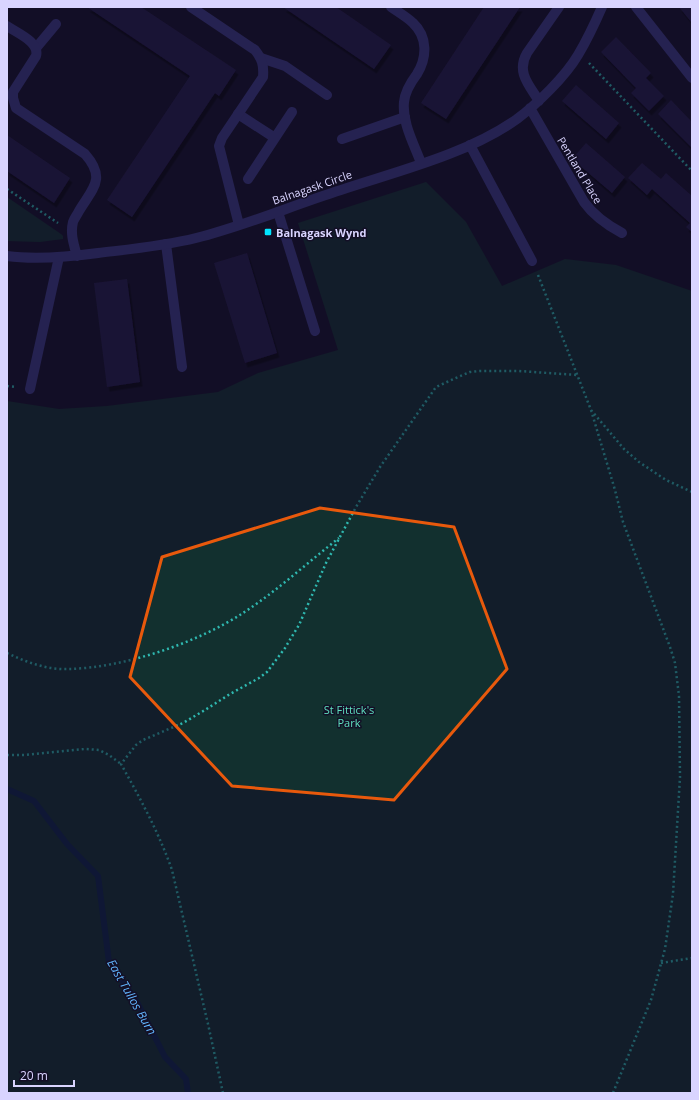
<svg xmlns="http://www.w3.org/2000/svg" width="699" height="1100" font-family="'Open Sans',sans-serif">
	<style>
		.green { fill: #12302f }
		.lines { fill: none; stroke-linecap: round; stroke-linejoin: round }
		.stream { stroke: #0c2248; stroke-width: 6 }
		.building { fill: #241b47; filter: url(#shadow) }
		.path { stroke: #2fb8b0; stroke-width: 2.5; stroke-dasharray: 2 3; stroke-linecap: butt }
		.service { stroke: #3d3a85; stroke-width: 10 }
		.minor { stroke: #3d3a85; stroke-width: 10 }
		.marked { fill: none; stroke: #e8590c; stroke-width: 3; stroke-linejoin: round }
		.poi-dot { fill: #00e5ff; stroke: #130f26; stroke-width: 1.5 }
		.labels { text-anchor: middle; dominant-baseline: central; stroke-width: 3; stroke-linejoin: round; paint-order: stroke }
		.street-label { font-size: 11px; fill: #d9d4ff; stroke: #130f26 }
		.poi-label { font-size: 11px; font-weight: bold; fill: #d9d4ff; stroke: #130f26; text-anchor: start }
		.park-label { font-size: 11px; fill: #5fe0c0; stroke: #130f26 }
		.water-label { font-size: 12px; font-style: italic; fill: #62b6ff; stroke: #130f26 }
	</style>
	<defs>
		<filter id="shadow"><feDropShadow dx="2.5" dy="4.5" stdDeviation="0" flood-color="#0009"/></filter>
	</defs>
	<rect width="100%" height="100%" fill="#130f26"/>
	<path class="green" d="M426 182 466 222 502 286 565 259 616 265 692 291V1093H7V401L59 409 107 406 218 392 258 373 338 350 298 223Z
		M7 197 61 234 63 236V239L40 242 7 241Z"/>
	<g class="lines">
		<path class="stream" d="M7 789 34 801 67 844 98 876 109 962 137 1002 165 1057 186 1079 188 1093"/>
	</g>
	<path class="building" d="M87 7H141L236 70 219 96 215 93 132 217 107 200 190 76Z
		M283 7H336L391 45 374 69Z
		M484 7H520L446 119 421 103Z
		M679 7H692V23Z
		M616 37 651 73 646 78 664 96 649 111 631 93 636 88 601 52Z
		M576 85 619 123 606 139 562 101Z
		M671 100 692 122V148L658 114Z
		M7 135 70 178 54 203 7 171Z
		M586 143 625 177 612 193 572 159Z
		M642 163 661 179 666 173 692 196V232L686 227 690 223 652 189 647 195 628 178Z
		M247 253 277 353 245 363 214 263Z
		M127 279 140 382 107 387 94 283Z"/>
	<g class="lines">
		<path class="path" d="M589 63 692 171
			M7 189 58 223
			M538 275 591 410 624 449 639 462 666 480 692 492
			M7 386 16 387
			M591 410 615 490 623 522 670 647 675 663 679 696 680 777 673 894 665 949 651 1000 613 1093
			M7 653C26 662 47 670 68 669 123 668 197 643 243 613 277 591 307 563 339 538
			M7 755H24L85 749 99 750 109 755 121 764
			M661 963 692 958
			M223 1093 208 1024 172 870C159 833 140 798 121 764L136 745 143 740 183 723 205 710 230 694 259 678 267 672 285 648 299 625 326 563 356 507 380 467 436 387 458 377 470 372 480 371H519L577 375"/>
		<path class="service" d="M36 48 56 24
			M261 58 285 66 327 95
			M238 114 275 138
			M342 139 405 117
			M470 145 532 261
			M248 179 292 112
			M278 212 315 331
			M166 244 182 367
			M30 389 59 257"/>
		<path class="minor" d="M191 7 255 50C262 59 264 65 263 77L222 138 219 146 239 225
			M391 7C398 12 407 17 413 23 428 37 427 58 417 74 411 82 405 91 404 102 402 123 414 144 421 163
			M636 7 692 78
			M7 26C17 33 40 42 36 56L13 92V98L16 108 85 154C107 179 92 189 79 211 77 215 74 219 73 222 70 234 74 245 77 256
			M539 101C529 85 516 72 527 53L559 7
			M530 108 584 202C594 216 607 225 622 233
			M7 256C37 260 68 257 98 253 131 249 164 246 196 238 245 226 293 205 341 190 398 171 468 154 517 119 537 104 565 77 578 55 587 40 595 23 602 7"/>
	</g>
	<path d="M0 0H699V1100H0ZM320 508 454 527 507 669 394 800 232 786 130 677 162 557Z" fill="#130f26" fill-opacity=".55" fill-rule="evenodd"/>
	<path class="marked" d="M320 508 454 527 507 669 394 800 232 786 130 677 162 557Z"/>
	<rect class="poi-dot" x="264" y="228" width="8" height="8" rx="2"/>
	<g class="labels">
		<g class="street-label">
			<text transform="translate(580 170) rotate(59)">Pentland Place</text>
			<text transform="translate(312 187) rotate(-19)">Balnagask Circle</text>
		</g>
		<g class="poi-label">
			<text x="276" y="232">Balnagask Wynd</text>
		</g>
		<g class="park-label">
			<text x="349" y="709">St Fittick's<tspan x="349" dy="13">Park</tspan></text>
		</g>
		<g class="water-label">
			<text transform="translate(132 997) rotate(60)">East Tullos Burn</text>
		</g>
	</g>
	<rect width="699" height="1100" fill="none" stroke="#d9d4ff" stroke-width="16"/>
	<path d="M14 1080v6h60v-6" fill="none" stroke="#d9d4ff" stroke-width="2"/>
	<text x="20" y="1080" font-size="12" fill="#d9d4ff" stroke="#130f26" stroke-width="3" paint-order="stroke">20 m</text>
</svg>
